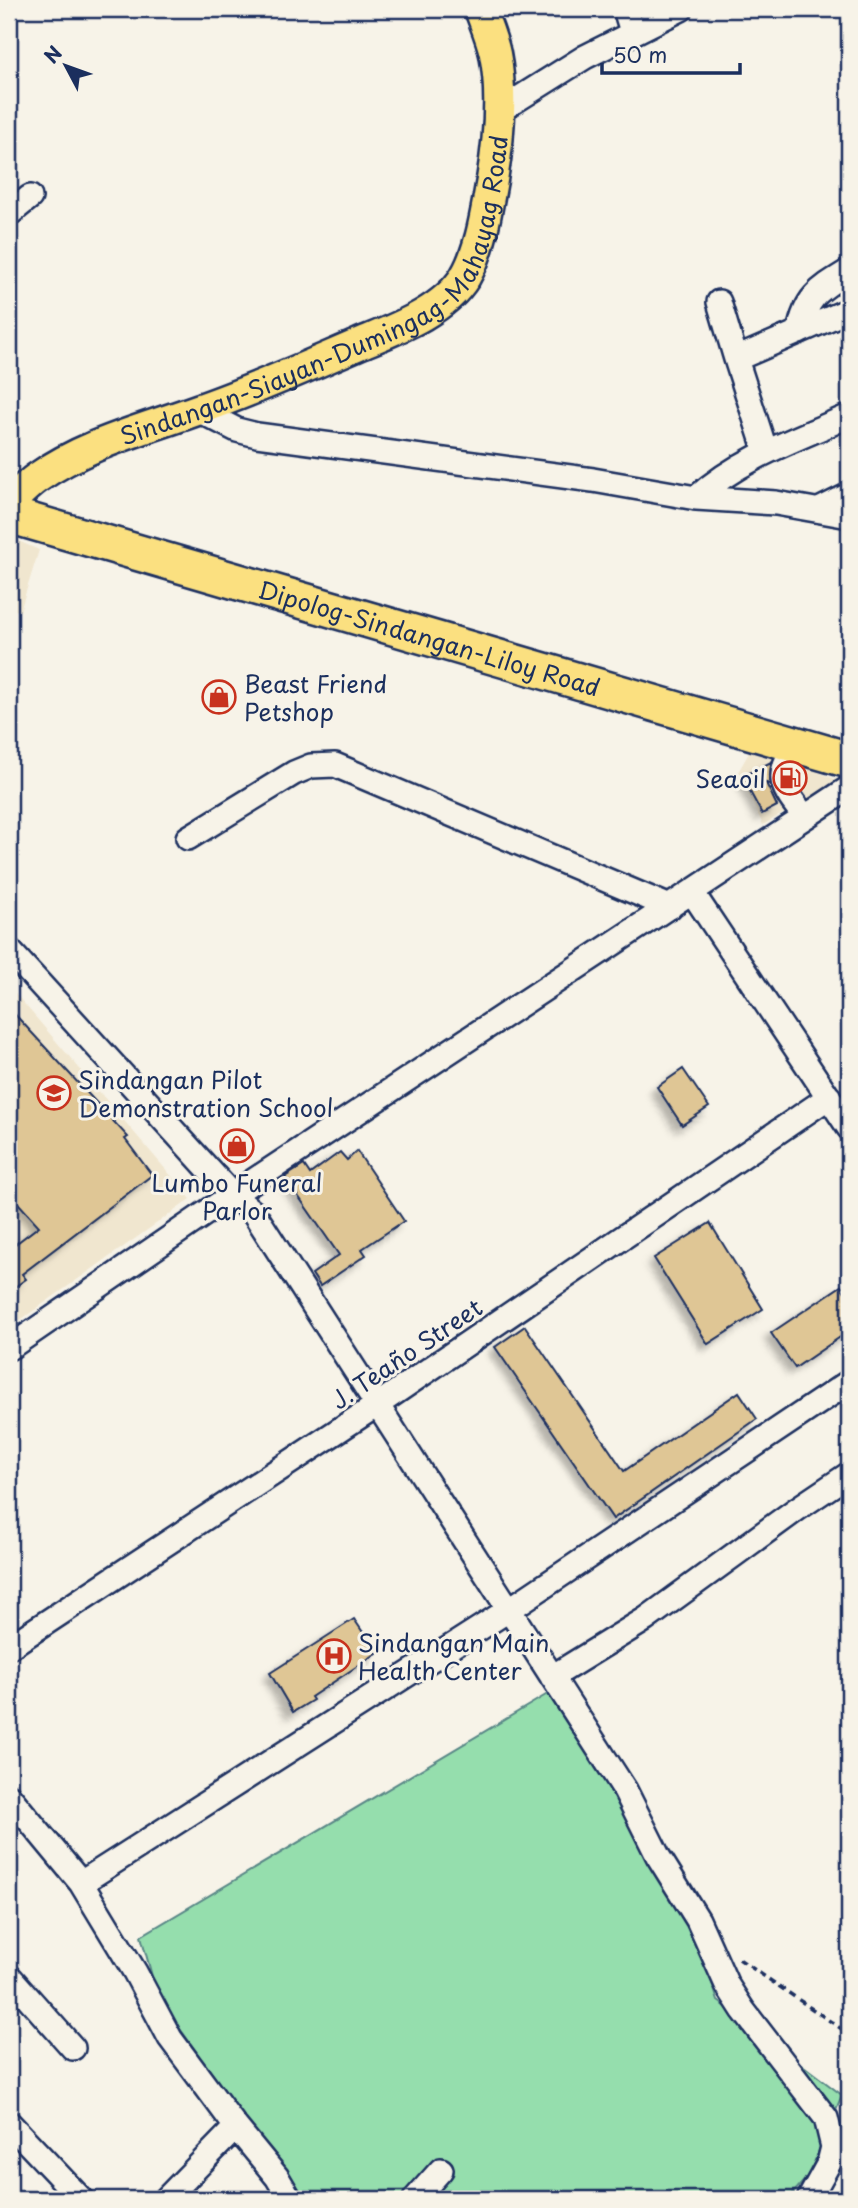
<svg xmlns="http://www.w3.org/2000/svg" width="858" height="2208" font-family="'Playpen Sans',sans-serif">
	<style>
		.built { fill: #f0e6cf }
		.green { fill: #95dead; stroke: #588686; stroke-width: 2 }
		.building { fill: #dfc695; stroke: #1b2f5e; stroke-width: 2; filter: url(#shadow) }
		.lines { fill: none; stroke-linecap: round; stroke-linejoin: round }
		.minor-casing { stroke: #1b2f5e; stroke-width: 28 }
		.major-casing { stroke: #1b2f5e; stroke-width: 35 }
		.highway-casing { stroke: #1b2f5e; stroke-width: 40 }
		.path { stroke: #1b2f5e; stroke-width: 3.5; stroke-dasharray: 7 5; stroke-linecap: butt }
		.minor { stroke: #f7f3e8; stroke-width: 23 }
		.major { stroke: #fbe080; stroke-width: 30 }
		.highway { stroke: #fbe080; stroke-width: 35 }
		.labels { text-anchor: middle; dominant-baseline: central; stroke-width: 6; stroke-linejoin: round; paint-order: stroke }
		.street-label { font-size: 24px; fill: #1b2f5e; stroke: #f7f3e8 }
		.poi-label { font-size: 24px; fill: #1b2f5e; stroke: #f7f3e8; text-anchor: start }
	</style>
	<defs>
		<filter id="shadow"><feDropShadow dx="-6" dy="6" stdDeviation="3.5" flood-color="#0004"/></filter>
	</defs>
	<rect width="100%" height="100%" fill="#f7f3e8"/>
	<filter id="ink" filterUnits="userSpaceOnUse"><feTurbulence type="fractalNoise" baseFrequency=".0143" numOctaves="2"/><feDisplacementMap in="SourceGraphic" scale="14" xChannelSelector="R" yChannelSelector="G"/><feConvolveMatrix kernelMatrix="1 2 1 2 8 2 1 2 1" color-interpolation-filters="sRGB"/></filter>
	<g filter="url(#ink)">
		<path class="built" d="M9 537 39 550 20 611 9 609Z
			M754 744 839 781 763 825 738 772Z
			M9 986 191 1199 9 1328Z"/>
		<path class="green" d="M551 1692 693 1926 718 2001 842 2095 809 2175 788 2199H297L248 2124 158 1998 141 1936Z"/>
		<path class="building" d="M771 762 770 784 766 783 777 806 762 814 742 777Z
			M9 1008 128 1137 125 1139 152 1175 22 1274 26 1279 9 1291V1249L39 1226 9 1193V1111L15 1106 9 1099Z
			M683 1069 709 1107 682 1125 657 1087Z
			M357 1151 404 1221 362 1249 366 1255 320 1286 312 1274 339 1255 285 1177 304 1165 310 1174 340 1152 347 1160Z
			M710 1223 763 1309 708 1344 654 1258Z
			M841 1286 849 1298V1331L795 1368 771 1333Z
			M525 1326 624 1471 739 1392 757 1419 613 1519 495 1347Z
			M354 1619 377 1653 311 1697 313 1700 293 1712 270 1673Z"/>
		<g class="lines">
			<defs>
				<path id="minor" d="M625 9 632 32
					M499 111 585 57 681 9
					M9 214 30 197
					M719 302 736 359
					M799 332C806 296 820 289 849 271
					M198 410 237 430 257 435 593 480 696 498 776 503 849 516
					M766 452 736 359 849 310
					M696 498C739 459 796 439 849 416
					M819 510 849 495
					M797 744C773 777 782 788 805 817
					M188 838 294 773 311 766 335 765 670 907
					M692 892 849 1128
					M9 950 232 1195 254 1213 625 1790 658 1856 698 1920 727 1985 743 2010 826 2118 833 2147 829 2163 809 2199
					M9 1348 232 1195 849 788
					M9 1647 377 1405 829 1097
					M552 1677 646 1619 797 1509 849 1474
					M9 1796 81 1883 135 1972 170 2038 236 2127 277 2177 290 2199
					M81 1883 510 1609 849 1382
					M9 1976 73 2048
					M9 2123 81 2199
					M166 2199 236 2127
					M415 2199 441 2170"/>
				<g id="major">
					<path id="s1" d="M9 503C18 495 27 485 37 478 85 444 142 430 197 410 252 391 306 367 359 344 395 329 443 312 465 277 481 250 486 212 492 180 499 139 503 95 495 54 492 39 485 23 480 9"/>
				</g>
				<g id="highway">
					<path id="s2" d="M9 515 849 760"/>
				</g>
			</defs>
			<use href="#minor" class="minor-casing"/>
			<use href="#major" class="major-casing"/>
			<use href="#highway" class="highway-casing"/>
			<path class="path" d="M739 1959 846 2032 849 2037
				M9 2168 18 2161"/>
			<use href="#minor" class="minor"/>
			<use href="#major" class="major"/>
			<use href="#highway" class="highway"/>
		</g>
	</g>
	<defs>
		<symbol id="shop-ring" viewBox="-11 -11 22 22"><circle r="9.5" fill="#f7f3e8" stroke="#c8321e" stroke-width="1.5"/><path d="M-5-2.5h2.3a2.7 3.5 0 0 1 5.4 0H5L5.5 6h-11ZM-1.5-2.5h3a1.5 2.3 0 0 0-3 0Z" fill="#c8321e"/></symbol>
		<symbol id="fuel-ring" viewBox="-11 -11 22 22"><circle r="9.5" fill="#f7f3e8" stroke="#c8321e" stroke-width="1.5"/><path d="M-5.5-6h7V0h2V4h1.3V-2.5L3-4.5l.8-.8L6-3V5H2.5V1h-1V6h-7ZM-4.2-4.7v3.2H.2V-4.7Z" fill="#c8321e"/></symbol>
		<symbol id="school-ring" viewBox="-11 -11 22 22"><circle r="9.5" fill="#f7f3e8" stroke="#c8321e" stroke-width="1.5"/><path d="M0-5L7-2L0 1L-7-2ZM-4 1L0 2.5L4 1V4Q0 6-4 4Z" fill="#c8321e"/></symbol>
		<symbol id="hospital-ring" viewBox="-11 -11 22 22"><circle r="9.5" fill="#f7f3e8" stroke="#c8321e" stroke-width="1.5"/><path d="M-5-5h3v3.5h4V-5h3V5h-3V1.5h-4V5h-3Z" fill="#c8321e"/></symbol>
	</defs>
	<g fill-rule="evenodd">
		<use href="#shop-ring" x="200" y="678" width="38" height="38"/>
		<use href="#fuel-ring" x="771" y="759" width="38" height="38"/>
		<use href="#school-ring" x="35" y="1074" width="38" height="38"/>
		<use href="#shop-ring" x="218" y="1127" width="38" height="38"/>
		<use href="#hospital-ring" x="315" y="1637" width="38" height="38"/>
	</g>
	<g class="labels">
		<g class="street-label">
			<text stroke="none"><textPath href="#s1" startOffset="396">Sindangan-Siayan-Dumingag-Mahayag Road</textPath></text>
			<text stroke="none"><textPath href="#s2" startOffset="438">Dipolog-Sindangan-Liloy Road</textPath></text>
			<text transform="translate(406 1353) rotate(-34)">J. Teaño Street</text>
		</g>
		<g class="poi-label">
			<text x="244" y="683">Beast Friend<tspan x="244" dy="28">Petshop</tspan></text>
			<text x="766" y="778" text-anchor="end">Seaoil</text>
			<text x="78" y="1079">Sindangan Pilot<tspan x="78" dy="28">Demonstration School</tspan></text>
			<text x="237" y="1182" text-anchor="middle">Lumbo Funeral<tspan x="237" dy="28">Parlor</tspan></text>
			<text x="358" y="1642">Sindangan Main<tspan x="358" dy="28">Health Center</tspan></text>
		</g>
	</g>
	<rect width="858" height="2208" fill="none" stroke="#f7f3e8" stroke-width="35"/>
	<rect x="18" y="18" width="823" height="2173" fill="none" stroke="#1b2f5e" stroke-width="2.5" filter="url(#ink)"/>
	<g transform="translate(66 66) rotate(311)" stroke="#f7f3e8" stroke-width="5" paint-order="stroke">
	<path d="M0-5L12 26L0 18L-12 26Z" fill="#1b2f5e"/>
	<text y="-10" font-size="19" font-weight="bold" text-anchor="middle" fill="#1b2f5e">N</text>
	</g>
	<path d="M602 63v10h138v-10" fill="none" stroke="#1b2f5e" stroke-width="3.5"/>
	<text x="613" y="63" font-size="21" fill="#1b2f5e" stroke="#f7f3e8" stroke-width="5" paint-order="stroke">50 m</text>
</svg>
